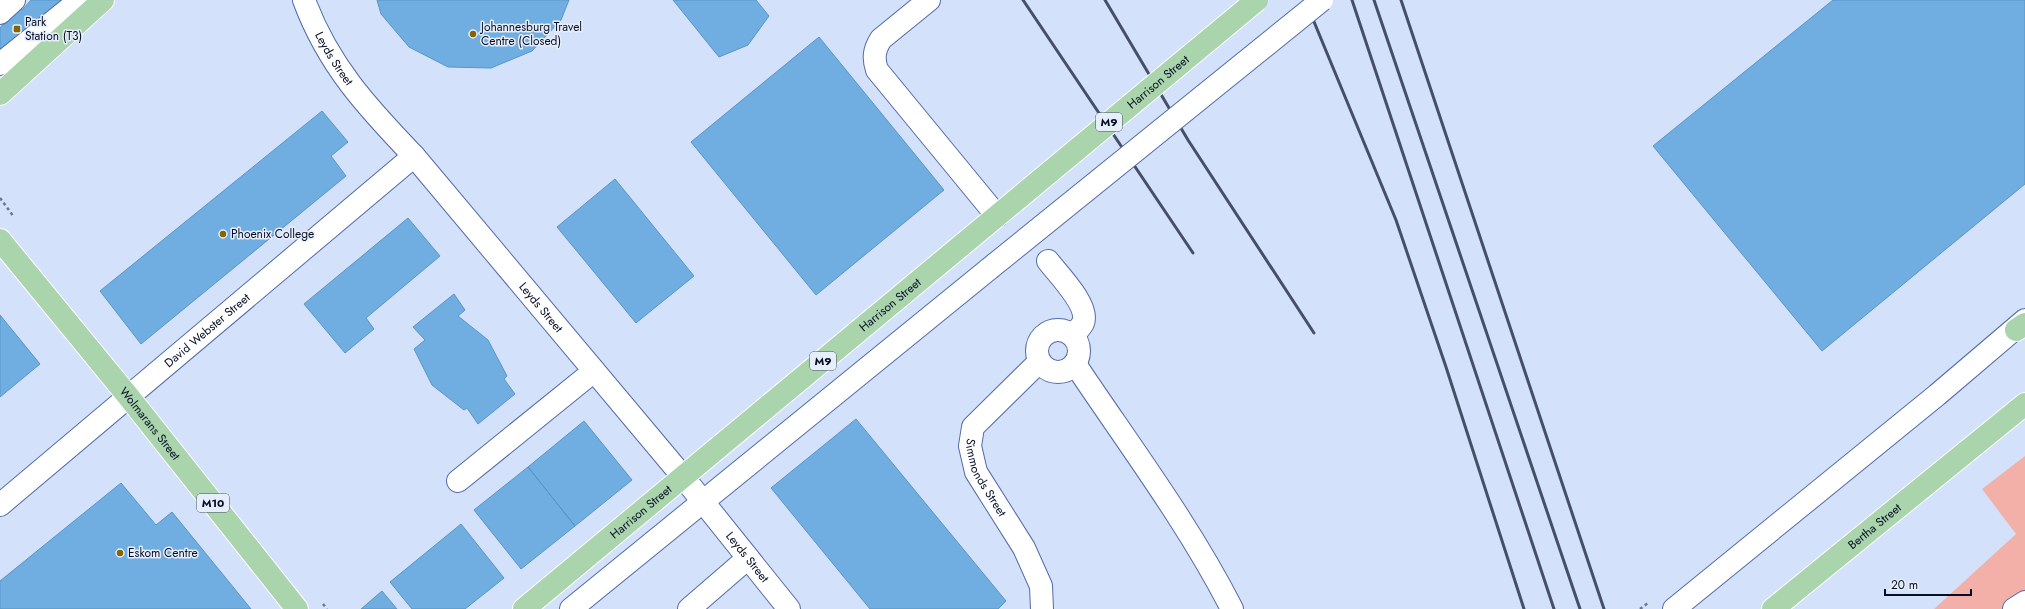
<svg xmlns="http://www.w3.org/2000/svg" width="2025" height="609" font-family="Jost,sans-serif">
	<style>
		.green { fill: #f3b0a9 }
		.building { fill: #70ade0; stroke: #5995c7 }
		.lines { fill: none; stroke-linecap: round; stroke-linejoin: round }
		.minor-casing { stroke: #526ba6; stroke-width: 24 }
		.major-casing { stroke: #fff; stroke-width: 24 }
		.path { stroke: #6c778f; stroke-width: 2.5; stroke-dasharray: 3 3; stroke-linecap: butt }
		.minor { stroke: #fff; stroke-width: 22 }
		.major { stroke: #a9d4ac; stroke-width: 22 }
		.rail { stroke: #464f67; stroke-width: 3 }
		.minor-bridge-casing { stroke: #526ba6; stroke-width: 24; stroke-linecap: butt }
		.major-bridge-casing { stroke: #fff; stroke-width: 24; stroke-linecap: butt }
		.minor-bridge { stroke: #fff; stroke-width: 22 }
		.major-bridge { stroke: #a9d4ac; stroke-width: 22 }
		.poi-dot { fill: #866400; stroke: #e7eefb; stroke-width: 1.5 }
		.labels { text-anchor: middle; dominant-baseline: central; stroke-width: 3; stroke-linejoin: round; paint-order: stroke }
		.shield { fill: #e7eefb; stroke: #4a5165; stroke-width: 1 }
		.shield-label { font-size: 11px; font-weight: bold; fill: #060e25 }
		.poi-label { font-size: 12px; fill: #060e25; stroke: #e7eefb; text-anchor: start }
		.street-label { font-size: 12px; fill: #060e25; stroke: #e7eefb }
	</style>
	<rect width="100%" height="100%" fill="#d4e1fb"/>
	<path class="green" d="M2025 456V609H1934L2016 534 1982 489Z"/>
	<path class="building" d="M31 0H68L0 57V28L19 5 22 10Z
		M377 0H569L561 20 532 51 491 68 448 67 409 47 381 14Z
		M673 0H756L769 16 748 45 719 57Z
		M1833 0H2025V184L1822 351 1653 146Z
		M819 37 944 190 816 295 691 142Z
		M322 111 348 142 331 156 346 176 141 344 100 291Z
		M615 179 694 276 636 323 557 227Z
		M408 218 440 256 366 318 374 329 345 353 304 304Z
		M454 294 465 310 458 316 488 340 507 376 504 379 515 394 478 424 467 408 464 410 432 385 414 349 425 340 413 327Z
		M0 315 40 364 0 397Z
		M856 419 1006 601 998 609H870L771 488Z
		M584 421 632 480 575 526 528 467Z
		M528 467 575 526 521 569 474 510Z
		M121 483 156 525 172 512 251 609H0V581Z
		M461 524 504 578 465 609H412L390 582Z
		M382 591 397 609H361Z"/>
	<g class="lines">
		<defs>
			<g id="minor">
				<path id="s1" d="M304 0C328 65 367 107 414 156L684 478 789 609"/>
				<path d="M929 0 881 39C874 50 873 58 877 70L997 216"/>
				<path d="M0 13 14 0"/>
				<path d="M0 64 80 0"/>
				<path d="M1048 261C1058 274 1090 306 1083 323 1081 327 1076 332 1073 336"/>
				<circle cx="1058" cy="351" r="21"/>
				<path id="s2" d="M1039 362 973 427 970 446 976 472 1024 548 1041 586 1042 609"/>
				<path d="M1075 364C1129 445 1188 523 1232 609"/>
				<path d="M458 481 594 371"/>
				<path id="s3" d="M0 505 414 156"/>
				<path d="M571 609 989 269"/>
				<path d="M689 609 748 558"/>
				<path d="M1674 609 1937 395 2025 320"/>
				<path d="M2014 609 2025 602"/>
			</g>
			<g id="major">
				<path d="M0 94 103 0"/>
				<path id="s4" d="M0 240 128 396 297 609"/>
				<path d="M2016 330 2025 324"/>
				<path id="s5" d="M524 609 962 245"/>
				<path id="s6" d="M1773 609 2025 404"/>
			</g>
		</defs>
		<use href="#minor" class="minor-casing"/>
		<use href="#major" class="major-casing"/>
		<path class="path" d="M0 198 14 217
			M323 604 327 609
			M1640 609 1648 603"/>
		<use href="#minor" class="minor"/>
		<use href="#major" class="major"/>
		<path class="rail" d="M1023 0 1193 253
			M1105 0 1188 140 1314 333
			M1305 0 1396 220 1446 367 1524 609
			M1352 0 1554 609
			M1374 0 1580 609
			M1401 0 1604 609"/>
		<defs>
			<path id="minor-bridge" d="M989 269 1322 0"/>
			<g id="major-bridge">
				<path id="s7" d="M962 245 1257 0"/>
			</g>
		</defs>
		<use href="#minor-bridge" class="minor-bridge-casing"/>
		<use href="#major-bridge" class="major-bridge-casing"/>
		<use href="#minor-bridge" class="minor-bridge"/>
		<use href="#major-bridge" class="major-bridge"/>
	</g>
	<g class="poi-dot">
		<rect x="13" y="25" width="8" height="8" rx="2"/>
		<circle cx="473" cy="34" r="4"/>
		<circle cx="223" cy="234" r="4"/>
		<circle cx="120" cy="553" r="4"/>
	</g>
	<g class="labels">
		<g class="shield">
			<rect x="1096" y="113" width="26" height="18" rx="3"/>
			<rect x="810" y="352" width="26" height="18" rx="3"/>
			<rect x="197" y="494" width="32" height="18" rx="3"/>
		</g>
		<g class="shield-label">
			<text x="1109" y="122">M9</text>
			<text x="823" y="361">M9</text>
			<text x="213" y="503">M10</text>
		</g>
		<g class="poi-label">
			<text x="25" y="22">Park<tspan x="25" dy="14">Station (T3)</tspan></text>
			<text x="481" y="27">Johannesburg Travel<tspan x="481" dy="14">Centre (Closed)</tspan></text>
			<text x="231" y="234">Phoenix College</text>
			<text x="128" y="553">Eskom Centre</text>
		</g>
		<g class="street-label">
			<text stroke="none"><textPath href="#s1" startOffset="66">Leyds Street</textPath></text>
			<text stroke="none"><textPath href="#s7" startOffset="255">Harrison Street</textPath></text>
			<text stroke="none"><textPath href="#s5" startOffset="476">Harrison Street</textPath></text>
			<text stroke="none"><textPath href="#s1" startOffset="390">Leyds Street</textPath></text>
			<text stroke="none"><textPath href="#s3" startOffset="271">David Webster Street</textPath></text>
			<text stroke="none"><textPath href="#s4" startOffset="237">Wolmarans Street</textPath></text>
			<text stroke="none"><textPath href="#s2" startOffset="147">Simmonds Street</textPath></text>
			<text stroke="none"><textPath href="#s5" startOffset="152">Harrison Street</textPath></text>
			<text stroke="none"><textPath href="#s6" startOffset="131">Bertha Street</textPath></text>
			<text stroke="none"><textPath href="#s1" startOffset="714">Leyds Street</textPath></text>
		</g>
	</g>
	<path d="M1885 589v6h86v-6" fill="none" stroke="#060e25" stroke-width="2"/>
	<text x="1891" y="589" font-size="12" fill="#060e25" stroke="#e7eefb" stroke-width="3" paint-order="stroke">20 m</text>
</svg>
